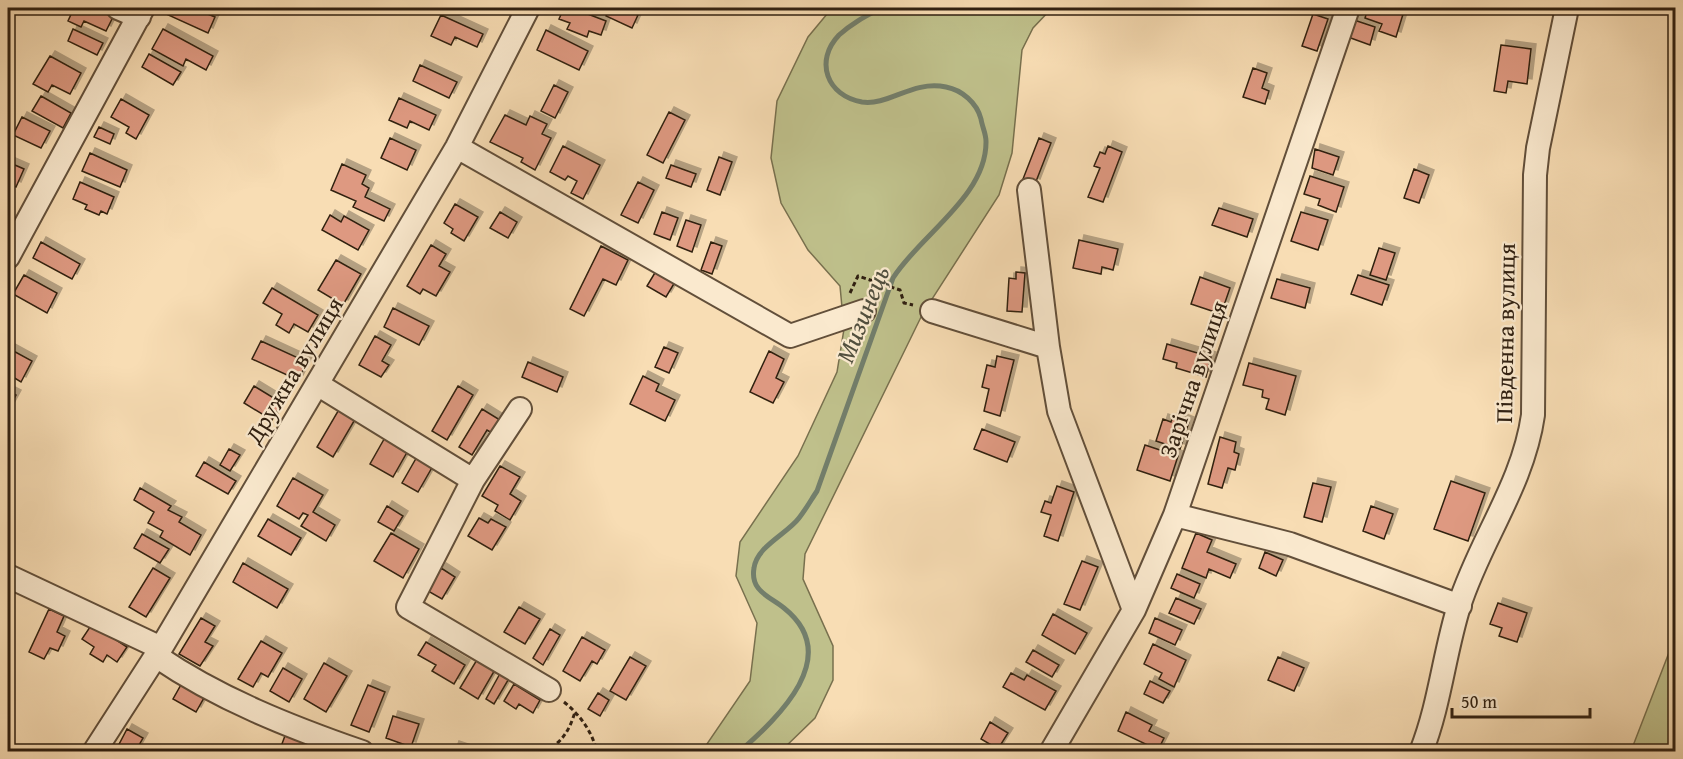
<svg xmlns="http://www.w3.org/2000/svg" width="1683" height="759" font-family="'Gentium Book Plus',serif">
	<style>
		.green { fill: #bfc08b; stroke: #78704e; stroke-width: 1.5 }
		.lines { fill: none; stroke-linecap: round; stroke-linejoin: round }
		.stream { stroke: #737e6b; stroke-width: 5 }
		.building { fill: #de9981; stroke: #302011; stroke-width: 1.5; filter: url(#shadow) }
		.minor-casing { stroke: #624f3a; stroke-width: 26 }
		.path { stroke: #302011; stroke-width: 3; stroke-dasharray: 4.5 3; stroke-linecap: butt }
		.minor { stroke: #fae9ce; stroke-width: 22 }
		.labels { text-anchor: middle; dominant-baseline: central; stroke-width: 4.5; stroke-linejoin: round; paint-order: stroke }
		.street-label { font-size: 24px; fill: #302011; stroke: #fae9ce }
		.water-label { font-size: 26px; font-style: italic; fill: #514f3e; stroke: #fae9ce }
	</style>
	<defs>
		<filter id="shadow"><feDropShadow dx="5" dy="-5" stdDeviation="0" flood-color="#0004"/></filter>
	</defs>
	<rect width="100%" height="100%" fill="#f8ddb4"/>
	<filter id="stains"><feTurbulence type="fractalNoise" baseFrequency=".00333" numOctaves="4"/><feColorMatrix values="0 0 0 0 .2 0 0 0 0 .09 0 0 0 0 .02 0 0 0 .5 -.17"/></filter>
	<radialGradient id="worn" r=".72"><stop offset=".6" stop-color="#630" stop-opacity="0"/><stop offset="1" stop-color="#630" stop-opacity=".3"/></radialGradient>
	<path class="green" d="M832 8H1052L1033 28 1022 50 1012 153 999 195 923 313 805 554 803 579 833 646V680L815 718 781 751 695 752 707 744 750 681 757 623 736 576 740 542 798 456 837 372 844 329 840 286 808 250 781 203 771 158 777 101 808 37Z
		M1675 637V751H1631Z"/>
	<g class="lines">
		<path class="stream" d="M739 752C779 717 844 656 784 608 769 596 750 591 754 568 757 546 787 534 799 518 806 509 811 500 817 491L893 278C920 235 987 196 986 141 986 134 982 126 981 119 977 103 962 90 946 87 912 80 889 106 862 102 827 96 814 61 839 35 852 23 866 16 881 8"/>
	</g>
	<path class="building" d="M74 8H102L115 13 106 31 84 21 81 27 68 21Z
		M169 8H193L215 17 208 33 166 14Z
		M564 8H572L606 21 601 35 589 31 587 37 567 29 570 23 559 19Z
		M610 8H622L638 15 632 28 606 16Z
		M1368 8H1394L1404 11 1396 37 1379 31 1382 24 1365 18Z
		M1313 14 1328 19 1317 51 1302 46Z
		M441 15 483 34 477 47 455 37 451 45 431 36Z
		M1354 20 1375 27 1370 45 1348 37Z
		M73 29 103 43 97 55 68 41Z
		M163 29 213 56 206 70 186 59 183 66 152 49Z
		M546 30 588 51 579 70 537 50Z
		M1501 45 1531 49 1527 84 1508 81 1506 93 1494 91Z
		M149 54 181 72 173 85 142 67Z
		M50 56 81 73 70 94 52 85 48 92 33 84Z
		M420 65 457 82 449 98 413 81Z
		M1253 68 1267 73 1262 88 1269 91 1265 104 1243 97Z
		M554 85 568 92 555 118 541 111Z
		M41 96 71 113 63 128 32 111Z
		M399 98 436 115 429 130 410 121 407 128 389 120Z
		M121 99 149 115 136 139 126 133 129 127 111 117Z
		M669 112 685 120 663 163 647 155Z
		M505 115 526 125 530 116 547 124 542 134 551 138 535 170 521 162 523 158 490 142Z
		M22 117 50 131 41 148 13 135Z
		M99 127 114 134 110 144 94 137Z
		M390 138 416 150 407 170 381 158Z
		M1039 138 1051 143 1035 184 1023 179Z
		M563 146 600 165 583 199 571 193 577 181 568 176 565 180 550 172Z
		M1108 146 1122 152 1103 202 1088 197 1100 168 1094 166 1100 152 1105 154Z
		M1315 149 1339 157 1333 175 1312 168Z
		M90 153 127 170 120 187 82 171Z
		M719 157 732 162 720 195 707 190Z
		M8 162 24 169 16 187 8 183Z
		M342 164 366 175 362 184 369 188 365 197 390 209 384 221 353 207 356 201 331 190Z
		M671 165 696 174 691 187 666 178Z
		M1414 169 1429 175 1419 203 1404 198Z
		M1310 176 1344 187 1336 212 1318 205 1320 199 1304 194Z
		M80 182 114 197 107 214 101 211 99 215 85 209 87 205 73 199Z
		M638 182 654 190 638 223 621 215Z
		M455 204 478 217 464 241 451 233 453 229 444 223Z
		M1219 208 1253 219 1247 237 1212 225Z
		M500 212 517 222 508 238 490 228Z
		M662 212 678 218 670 240 654 234Z
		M1301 212 1328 220 1318 250 1291 241Z
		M330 215 341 222 344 216 369 230 358 250 322 230Z
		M686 220 701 225 692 252 677 246Z
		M1079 240 1118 249 1113 270 1102 267 1101 274 1073 268Z
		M41 242 80 264 72 279 33 258Z
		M711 242 722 246 712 274 701 270Z
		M431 245 446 254 439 266 450 272 436 296 423 289 420 294 407 286Z
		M601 246 628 260 616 285 603 279 584 316 570 309Z
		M1379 248 1395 253 1386 280 1370 275Z
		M336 260 361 274 343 305 318 290Z
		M659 266 678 277 666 297 647 286Z
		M1016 272 1025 273 1022 312 1007 311 1009 278 1016 279Z
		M24 275 57 293 47 313 13 294Z
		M1358 275 1389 285 1382 305 1351 294Z
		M1200 277 1230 288 1221 314 1191 304Z
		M1277 279 1310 288 1305 308 1271 298Z
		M272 288 318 315 308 332 294 324 289 333 276 325 282 314 263 303Z
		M393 308 429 326 419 345 384 327Z
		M375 336 391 345 382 361 389 365 381 377 359 365Z
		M261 341 307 362 298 380 252 359Z
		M1167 344 1211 357 1206 377 1176 368 1177 363 1163 359Z
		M664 347 678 353 669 373 655 367Z
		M8 348 32 361 21 382 8 374Z
		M769 351 784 359 776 378 784 382 773 403 750 392Z
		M997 356 1014 360 1000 416 984 411 989 389 982 387 987 365 995 367Z
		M528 362 563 377 557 392 522 377Z
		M1249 363 1296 376 1285 415 1266 409 1269 399 1262 397 1263 390 1243 385Z
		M643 376 659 384 656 391 675 400 665 421 630 404Z
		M254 386 282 403 272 420 244 403Z
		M458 386 473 395 447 440 432 431Z
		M8 391 16 395 8 410Z
		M341 406 357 416 333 457 317 447Z
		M482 409 500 420 492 433 487 430 472 455 459 447Z
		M1173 416 1189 422 1180 449 1156 441 1163 419 1171 422Z
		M982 429 1015 442 1007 462 974 449Z
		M387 434 410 447 393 477 370 464Z
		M1220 437 1236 442 1234 452 1239 454 1235 470 1228 468 1222 488 1208 484Z
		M1145 445 1178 456 1170 481 1137 470Z
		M229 449 240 455 230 471 220 465Z
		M418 455 434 464 418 492 402 483Z
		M204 462 236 481 228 494 196 476Z
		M500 466 520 477 510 494 521 501 510 520 495 511 498 505 482 496Z
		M293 478 323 495 313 512 335 525 326 541 301 526 308 515 303 513 299 519 277 506Z
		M1451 481 1485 493 1468 541 1434 529Z
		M1313 483 1331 487 1322 522 1304 517Z
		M1057 486 1074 492 1058 541 1044 536 1051 515 1041 512 1045 501 1051 503Z
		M140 488 171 506 168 510 182 517 179 522 201 535 190 555 160 537 163 531 148 523 154 512 134 500Z
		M387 506 403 516 394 531 378 522Z
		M1371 506 1393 514 1384 539 1363 531Z
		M479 518 488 523 491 519 506 527 492 550 468 536Z
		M268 519 301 538 291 555 258 536Z
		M391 533 419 549 403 578 374 561Z
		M1196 533 1212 540 1207 552 1236 564 1230 578 1209 569 1206 578 1182 568Z
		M142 534 169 549 160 563 134 548Z
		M1265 552 1283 560 1276 576 1259 568Z
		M1082 561 1098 567 1080 610 1064 604Z
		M243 563 288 589 277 608 233 582Z
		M153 568 170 578 146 617 129 607Z
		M441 568 455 577 442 599 428 591Z
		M1177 574 1200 584 1194 598 1171 588Z
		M1176 598 1201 609 1194 624 1169 613Z
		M1498 603 1527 613 1517 642 1499 636 1502 628 1490 624Z
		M519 607 540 619 525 644 504 632Z
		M49 609 64 616 57 632 65 636 58 651 50 648 44 659 29 652Z
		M1053 614 1087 633 1075 654 1042 635Z
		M201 618 215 626 205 642 213 646 200 666 179 654Z
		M1155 618 1182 630 1175 645 1149 633Z
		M92 624 127 647 117 662 107 655 103 662 90 654 94 647 82 639Z
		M550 629 560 635 543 665 533 658Z
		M582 637 605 650 597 664 592 661 580 681 563 671Z
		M261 641 282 653 268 677 261 673 253 687 238 679Z
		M426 642 465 665 454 684 432 671 436 665 418 655Z
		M1153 644 1186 660 1174 687 1159 679 1162 673 1144 664Z
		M1033 650 1059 665 1052 677 1026 662Z
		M630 657 646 666 626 700 610 691Z
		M1278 657 1304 668 1294 691 1268 680Z
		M478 658 496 668 478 699 460 688Z
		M324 663 347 676 326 712 304 699Z
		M283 668 302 679 289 702 270 691Z
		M502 670 511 675 494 704 486 699Z
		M1011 673 1024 680 1027 675 1056 691 1045 710 1003 687Z
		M1150 681 1170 691 1163 703 1144 694Z
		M182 683 205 696 196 712 173 699Z
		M514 684 540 700 533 713 519 704 516 709 504 701Z
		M368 685 385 692 369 732 351 725Z
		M598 693 609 700 600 716 588 709Z
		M1126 712 1152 725 1149 731 1164 738 1158 750 1118 731Z
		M393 716 419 724 411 747 386 738Z
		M990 722 1008 733 998 749 981 739Z
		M127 729 143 738 135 752H115Z
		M286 733 311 743 307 752H279Z
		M454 746 472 752H452Z"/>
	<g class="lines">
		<defs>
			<path id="minor" d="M118 8 139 17
				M457 147 790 336 864 311
				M1029 190 1048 347 1059 411 1134 610
				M8 257 143 8
				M932 311 1048 347
				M317 384 473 480
				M520 409 473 480 408 607 549 690
				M1175 515 1290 544 1460 606
				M8 576 161 648
				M156 656C219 699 290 727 362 752
				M94 752 161 648 457 147 528 8
				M1051 752 1134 610 1175 515 1348 8
				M1421 752C1440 704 1444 654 1459 606 1480 540 1523 485 1533 415L1535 175 1538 148 1567 8"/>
		</defs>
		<use href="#minor" class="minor-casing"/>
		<path class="path" d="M850 293 858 276 900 290 904 303 913 305
			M564 702C580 715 592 731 597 752
			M545 752C563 741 569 731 575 712"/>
		<use href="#minor" class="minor"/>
	</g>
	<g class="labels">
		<g class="street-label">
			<text transform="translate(1505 333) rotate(-89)">Південна вулиця</text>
			<text transform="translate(294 370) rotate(-59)">Дружна вулиця</text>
			<text transform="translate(1193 379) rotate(-71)">Зарічна вулиця</text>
		</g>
		<g class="water-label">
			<text transform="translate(862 314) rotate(-68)">Мизинець</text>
		</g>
	</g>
	<rect width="1683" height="759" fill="none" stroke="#f8ddb4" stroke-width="30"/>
	<rect x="9" y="9" width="1665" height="741" fill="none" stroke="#302011" stroke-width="3"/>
	<rect x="15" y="15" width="1653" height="729" fill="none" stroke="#302011" stroke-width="1.5"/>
	<path d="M1452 708v9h138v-9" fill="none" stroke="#302011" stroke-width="3"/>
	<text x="1461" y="708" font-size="18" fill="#302011" stroke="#fae9ce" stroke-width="4.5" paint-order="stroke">50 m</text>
	<rect width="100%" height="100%" filter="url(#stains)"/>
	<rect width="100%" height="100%" fill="url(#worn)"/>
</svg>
